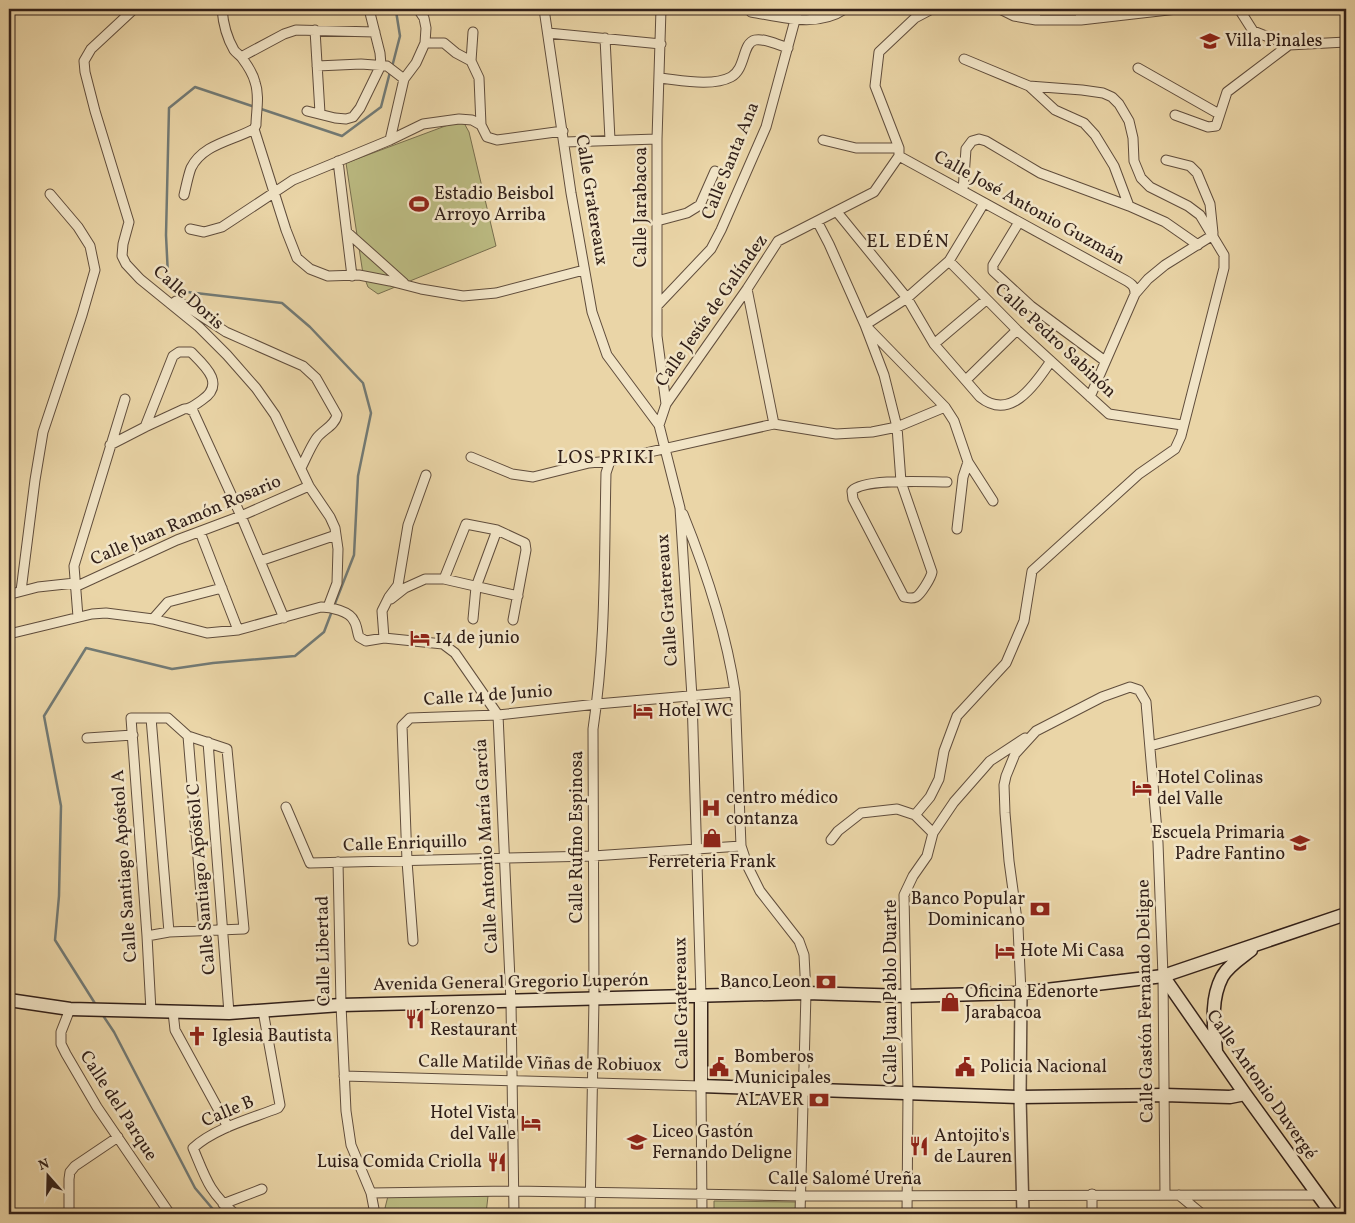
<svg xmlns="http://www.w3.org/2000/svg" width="1355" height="1223" font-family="Vollkorn,serif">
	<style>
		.green { fill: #bcbc83; stroke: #776e4e }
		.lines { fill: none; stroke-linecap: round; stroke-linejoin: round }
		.stream { stroke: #727a75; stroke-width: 2.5 }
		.minor-casing { stroke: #604d3c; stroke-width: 11 }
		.tertiary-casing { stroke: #604d3c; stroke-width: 14 }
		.secondary-casing { stroke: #322019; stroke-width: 15 }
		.minor { stroke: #f1e4c6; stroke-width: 9 }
		.tertiary { stroke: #f1e4c6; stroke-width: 11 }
		.secondary { stroke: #f1e4c6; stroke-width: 12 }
		.labels { text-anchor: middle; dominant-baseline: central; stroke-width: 5; stroke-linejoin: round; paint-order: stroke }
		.poi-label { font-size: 18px; fill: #322019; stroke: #f1e4c6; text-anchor: start }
		.street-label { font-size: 18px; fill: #322019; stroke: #f1e4c6 }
		.neighbourhood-label { font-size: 19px; letter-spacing: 1px; fill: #322019; stroke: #f1e4c6 }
	</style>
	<rect width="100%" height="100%" fill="#ead5a7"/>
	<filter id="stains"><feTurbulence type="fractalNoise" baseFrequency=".004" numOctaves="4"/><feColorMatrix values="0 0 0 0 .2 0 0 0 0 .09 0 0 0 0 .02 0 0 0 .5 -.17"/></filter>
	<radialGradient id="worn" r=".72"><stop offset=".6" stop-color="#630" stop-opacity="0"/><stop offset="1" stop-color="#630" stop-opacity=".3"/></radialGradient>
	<path class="green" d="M464 123 469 132 496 246 378 294 368 287 363 274 346 163 448 125Z
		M388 1196H488L486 1214H385V1208Z
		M714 1201 797 1202 796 1214H714Z"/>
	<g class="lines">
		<path class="stream" d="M392 67 400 36 396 11 393 9
			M334 606 354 555 358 476 371 413 363 383 310 327 282 303 187 292 168 276 166 235 169 108 195 87 342 136 381 107 390 72
			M96 1005 55 940 59 896 61 806 44 716 86 648 172 669 213 663 295 656 324 632 332 611
			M102 1014 114 1032 195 1188 217 1214"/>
		<defs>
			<path id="minor" d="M134 9 91 49 84 61 85 72 95 111 129 222 123 244 122 256 126 264 140 279 199 327 227 355 256 388 275 415 309 486 330 517 335 528 338 549 337 583 328 607
				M222 9C223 22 227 38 234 50 236 53 240 55 242 58 248 66 253 74 255 82 260 96 256 112 256 125L254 129
				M544 9 571 193 592 312 607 355 659 425 680 508 692 697 701 996
				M661 9 657 139V336L666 404
				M753 9 751 12C782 17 817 28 845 9
				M1000 9 1014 16 1036 20H1081L1177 9
				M1035 9 1036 20
				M1080 9 1081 20
				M1239 9 1253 31 1289 45 1346 42
				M315 30 320 113
				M473 32 471 61 479 78 481 125
				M548 33 661 44
				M605 38 610 140
				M425 43H444L456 53 471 61
				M241 57 284 34 296 30 375 32
				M964 59 1029 86 1055 110 1084 123 1095 135 1114 166 1129 206
				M317 66 361 64 387 66 404 79
				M1138 68 1219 114
				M659 78C680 80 712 87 731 77 746 69 742 43 755 40 764 38 779 45 788 48
				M307 111 335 118 346 119 353 117 360 108 381 65 380 53 369 9
				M1175 115 1208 127 1216 126 1227 92 1289 45
				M254 129 286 230 297 258 310 269 328 276 359 275 390 281 421 289 463 296 496 293 584 270
				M390 140 404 79 416 63 425 43 426 28 424 18 418 9
				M823 140 856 148H899
				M565 142 657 139
				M899 156 1125 280C1132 284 1135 286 1135 294
				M1166 160 1190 166 1197 173 1210 204 1213 233
				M338 161 352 276
				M963 191 966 149 972 141 979 139 986 141 1040 173 1129 206 1165 222 1198 245
				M184 195C186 187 188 176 191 168 203 144 232 141 254 129
				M984 203 949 261 907 298 865 325 945 407 954 421 968 462 993 501
				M837 212 907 298 934 344 980 397C1011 422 1035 384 1051 361
				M657 221 687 213 700 205 715 171
				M817 221 829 244 865 325 884 375 897 427 901 482 932 572C931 578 921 594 916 597 912 599 908 598 904 597L853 499 852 491C864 478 927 482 947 482
				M1019 222 993 265V271L1031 306 1105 361
				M190 229 204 232 222 227 293 180 390 140 423 124 459 119 472 120 481 125 487 137 497 140 563 131
				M347 232 404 283
				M949 261 1017 330 1109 414 1182 425
				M747 289 774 424
				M172 304 176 301 180 302 226 332 303 366 316 378 337 415C335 426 322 430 316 439 310 448 306 458 301 468
				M657 306 711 249 721 230 766 127 798 9
				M934 344 986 300
				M966 380 1017 330
				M1090 397 1135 294 1148 279 1165 265 1213 235
				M189 409 193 411 241 516 284 618
				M659 425 666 404 747 289 778 241 874 192 899 156V148L875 86 879 52 915 18 932 9
				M110 445 145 427 184 409C191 409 196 404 202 400 226 384 205 366 191 352H179L173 356 145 427
				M471 457 512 474 533 477 589 463 610 461 774 424 836 434 872 432 897 427 945 407
				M683 514C706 571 726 630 735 692L741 846 748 867 760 891 799 941 804 955 806 993 800 1214
				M957 529 963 477 968 462
				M200 532 238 630
				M260 561 336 535
				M444 579 466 524 497 530 525 543 526 550 513 620
				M75 587 177 540 241 516 309 486
				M21 591 35 480 43 432 82 315 95 270 90 246 78 227 50 194
				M11 594 38 587 75 583
				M391 599 405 588 425 579H444L518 596
				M78 617 74 566 125 399
				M153 619 168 602 222 588
				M473 619 476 587 497 530
				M9 634 92 614 106 613 153 619 207 633 238 630 321 607C330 607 350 611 354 621 357 625 357 632 359 637L366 641 384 638 443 644 455 653 498 715 511 1002 514 1214
				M384 638 382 611 389 597 398 585 408 525 426 475
				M151 718 169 932
				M188 736 204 931
				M87 738 133 735
				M208 742 229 1013
				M1150 746 1316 701
				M286 807 310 863 593 856 741 846
				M915 815 930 797 939 779 944 751 957 716 1006 663 1024 621 1032 571 1139 474 1175 449 1181 436 1224 268V255L1200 215 1188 206 1150 187 1141 178 1134 161 1133 138 1129 121 1119 104 1112 97 1103 93 1082 90 1029 86
				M831 840 838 831 861 813 897 809 915 815 933 833
				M338 862 341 1005 346 1111 351 1145 371 1193 375 1214
				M147 936 169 932 244 929 227 749 188 736 168 718H131L147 936 151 1011
				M413 941 407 861 402 726 410 718 498 715 597 704 735 692
				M1021 993 1018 927 1009 861 1005 813 1004 785 1006 776 1015 754 1036 731 1102 697 1130 687 1139 690 1146 702 1158 843 1163 976 1165 1194
				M70 1009 61 1032V1044L66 1054 97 1107 170 1214
				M173 1012 175 1030 228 1127
				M344 1076 701 1086 702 1214
				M371 1193 514 1191 801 1196 1319 1195
				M1179 1195 1202 1214
				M223 1204 262 1189
				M69 1214V1179L70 1172 75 1166 118 1137
				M235 1214C209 1192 206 1179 193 1148 215 1128 250 1119 278 1108L280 1105 263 1011
				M590 1214 594 999 593 729C606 644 604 558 606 473L610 461
				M907 1214 908 1093 904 895 913 876 927 856 933 833 954 802 990 761 1025 738
				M1092 1214V1194"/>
			<path id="tertiary" d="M1021 993 1020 1097 1023 1214"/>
			<path id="secondary" d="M1163 976 1245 1094 1332 1214
				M701 996V1086L1020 1097 1164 1095 1230 1097 1245 1094
				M9 1000 70 1009 229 1013 341 1005 806 993 907 996 1021 993 1163 976 1346 914
				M1216 1051C1214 1027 1210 1000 1222 977 1228 966 1241 958 1251 950"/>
		</defs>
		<use href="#minor" class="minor-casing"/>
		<use href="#tertiary" class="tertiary-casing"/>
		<use href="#secondary" class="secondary-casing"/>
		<use href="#minor" class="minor"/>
		<use href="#tertiary" class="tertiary"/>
		<use href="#secondary" class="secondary"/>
	</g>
	<defs>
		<symbol id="school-bare" viewBox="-9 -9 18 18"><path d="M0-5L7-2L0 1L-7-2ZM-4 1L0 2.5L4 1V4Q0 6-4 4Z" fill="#8f2418" stroke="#f1e4c6" stroke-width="2.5" paint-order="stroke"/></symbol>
		<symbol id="stadium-bare" viewBox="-9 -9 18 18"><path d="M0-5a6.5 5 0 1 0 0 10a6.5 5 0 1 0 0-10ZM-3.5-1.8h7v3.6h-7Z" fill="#8f2418" stroke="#f1e4c6" stroke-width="2.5" paint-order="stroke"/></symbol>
		<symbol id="hotel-bare" viewBox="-9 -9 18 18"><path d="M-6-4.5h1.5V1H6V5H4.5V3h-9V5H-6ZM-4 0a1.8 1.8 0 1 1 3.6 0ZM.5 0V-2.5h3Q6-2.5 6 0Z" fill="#8f2418" stroke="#f1e4c6" stroke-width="2.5" paint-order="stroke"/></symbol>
		<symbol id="hospital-bare" viewBox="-9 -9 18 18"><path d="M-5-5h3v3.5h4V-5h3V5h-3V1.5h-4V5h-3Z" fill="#8f2418" stroke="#f1e4c6" stroke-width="2.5" paint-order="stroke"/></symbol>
		<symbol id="shop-bare" viewBox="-9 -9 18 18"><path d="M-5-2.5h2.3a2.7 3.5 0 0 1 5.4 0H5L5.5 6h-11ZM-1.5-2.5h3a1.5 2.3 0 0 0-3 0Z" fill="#8f2418" stroke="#f1e4c6" stroke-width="2.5" paint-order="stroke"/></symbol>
		<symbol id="bank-bare" viewBox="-9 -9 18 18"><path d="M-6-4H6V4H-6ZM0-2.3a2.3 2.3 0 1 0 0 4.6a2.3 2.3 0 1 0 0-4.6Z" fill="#8f2418" stroke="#f1e4c6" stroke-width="2.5" paint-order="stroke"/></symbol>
		<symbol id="restaurant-bare" viewBox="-9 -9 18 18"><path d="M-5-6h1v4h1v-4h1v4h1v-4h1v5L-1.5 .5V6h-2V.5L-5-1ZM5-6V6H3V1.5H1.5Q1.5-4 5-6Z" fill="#8f2418" stroke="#f1e4c6" stroke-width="2.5" paint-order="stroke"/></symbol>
		<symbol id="church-bare" viewBox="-9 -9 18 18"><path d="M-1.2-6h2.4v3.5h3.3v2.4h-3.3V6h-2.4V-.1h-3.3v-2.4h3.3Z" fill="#8f2418" stroke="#f1e4c6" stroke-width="2.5" paint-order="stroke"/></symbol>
		<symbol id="civic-bare" viewBox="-9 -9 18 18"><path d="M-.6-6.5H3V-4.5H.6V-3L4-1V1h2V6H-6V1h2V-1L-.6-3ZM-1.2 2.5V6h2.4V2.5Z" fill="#8f2418" stroke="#f1e4c6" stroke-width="2.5" paint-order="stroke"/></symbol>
	</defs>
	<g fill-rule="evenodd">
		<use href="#school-bare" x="1196" y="27" width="28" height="28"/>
		<use href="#stadium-bare" x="405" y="190" width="28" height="28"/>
		<use href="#hotel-bare" x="406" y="624" width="28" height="28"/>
		<use href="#hotel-bare" x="629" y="697" width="28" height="28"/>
		<use href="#hotel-bare" x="1128" y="774" width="28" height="28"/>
		<use href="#hospital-bare" x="697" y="794" width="28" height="28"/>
		<use href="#shop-bare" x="698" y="824" width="28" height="28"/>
		<use href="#school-bare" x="1286" y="829" width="28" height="28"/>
		<use href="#bank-bare" x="1026" y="895" width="28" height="28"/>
		<use href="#hotel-bare" x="991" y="937" width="28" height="28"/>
		<use href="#bank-bare" x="812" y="968" width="28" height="28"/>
		<use href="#shop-bare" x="936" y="988" width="28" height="28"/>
		<use href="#restaurant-bare" x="401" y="1005" width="28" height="28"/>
		<use href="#church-bare" x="183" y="1022" width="28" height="28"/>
		<use href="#civic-bare" x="705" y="1053" width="28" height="28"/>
		<use href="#civic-bare" x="951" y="1053" width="28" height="28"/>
		<use href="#bank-bare" x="805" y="1086" width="28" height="28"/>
		<use href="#hotel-bare" x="517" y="1109" width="28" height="28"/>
		<use href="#school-bare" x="623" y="1128" width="28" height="28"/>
		<use href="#restaurant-bare" x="905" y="1132" width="28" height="28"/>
		<use href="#restaurant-bare" x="483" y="1148" width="28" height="28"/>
	</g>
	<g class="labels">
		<g class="poi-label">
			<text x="1225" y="41">Villa Pinales</text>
			<text x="434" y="194">Estadio Beisbol<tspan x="434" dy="21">Arroyo Arriba</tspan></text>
			<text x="435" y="638">14 de junio</text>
			<text x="658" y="711">Hotel WC</text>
			<text x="1157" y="778">Hotel Colinas<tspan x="1157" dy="21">del Valle</tspan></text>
			<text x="726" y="798">centro médico<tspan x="726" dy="21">contanza</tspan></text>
			<text x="1285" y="833" text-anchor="end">Escuela Primaria<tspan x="1285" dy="21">Padre Fantino</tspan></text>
			<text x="712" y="862" text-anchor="middle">Ferreteria Frank</text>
			<text x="1025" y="899" text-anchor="end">Banco Popular<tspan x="1025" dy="21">Dominicano</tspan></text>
			<text x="1020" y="951">Hote Mi Casa</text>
			<text x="811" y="982" text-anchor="end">Banco Leon</text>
			<text x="965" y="992">Oficina Edenorte<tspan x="965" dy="21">Jarabacoa</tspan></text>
			<text x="430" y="1009">Lorenzo<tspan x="430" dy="21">Restaurant</tspan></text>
			<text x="212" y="1036">Iglesia Bautista</text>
			<text x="734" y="1057">Bomberos<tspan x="734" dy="21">Municipales</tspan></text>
			<text x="980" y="1067">Policia Nacional</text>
			<text x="804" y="1100" text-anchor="end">ALAVER</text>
			<text x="516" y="1113" text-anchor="end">Hotel Vista<tspan x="516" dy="21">del Valle</tspan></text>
			<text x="652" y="1132">Liceo Gastón<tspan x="652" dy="21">Fernando Deligne</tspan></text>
			<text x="934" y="1136">Antojito's<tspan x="934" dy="21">de Lauren</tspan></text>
			<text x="482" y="1162" text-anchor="end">Luisa Comida Criolla</text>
		</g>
		<g class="street-label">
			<text transform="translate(731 161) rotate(-68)">Calle Santa Ana</text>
			<text transform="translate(591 200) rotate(81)">Calle Gratereaux</text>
			<text transform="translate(641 207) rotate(-90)">Calle Jarabacoa</text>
			<text transform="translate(1029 208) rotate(29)">Calle José Antonio Guzmán</text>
			<text transform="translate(188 298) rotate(41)">Calle Doris</text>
			<text transform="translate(712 311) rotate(-55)">Calle Jesús de Galíndez</text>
			<text transform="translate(1055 341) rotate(43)">Calle Pedro Sabinón</text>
			<text transform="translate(186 521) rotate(-23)">Calle Juan Ramón Rosario</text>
			<text transform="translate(668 600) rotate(-94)">Calle Gratereaux</text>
			<text transform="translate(488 696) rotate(-4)">Calle 14 de Junio</text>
			<text transform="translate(577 837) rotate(-90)">Calle Rufino Espinosa</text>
			<text transform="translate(405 844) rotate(-2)">Calle Enriquillo</text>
			<text transform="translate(487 846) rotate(-93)">Calle Antonio María García</text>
			<text transform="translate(125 866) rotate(-94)">Calle Santiago Apóstol A</text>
			<text transform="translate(202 879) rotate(-95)">Calle Santiago Apóstol C</text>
			<text transform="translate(324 951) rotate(-91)">Calle Libertad</text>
			<text transform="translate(511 983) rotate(-1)">Avenida General Gregorio Luperón</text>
			<text transform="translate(891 992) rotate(-90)">Calle Juan Pablo Duarte</text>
			<text transform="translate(1146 1001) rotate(-91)">Calle Gastón Fernando Deligne</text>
			<text transform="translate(682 1003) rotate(-91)">Calle Gratereaux</text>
			<text transform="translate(540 1064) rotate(1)">Calle Matilde Viñas de Robiuox</text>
			<text transform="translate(1261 1085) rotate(55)">Calle Antonio Duvergé</text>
			<text transform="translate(118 1106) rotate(57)">Calle del Parque</text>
			<text transform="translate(228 1112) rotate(-23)">Calle B</text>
			<text x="845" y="1179">Calle Salomé Ureña</text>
		</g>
		<g class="neighbourhood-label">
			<text x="908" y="242">EL EDÉN</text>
			<text x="606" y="458">LOS PRIKI</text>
		</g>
	</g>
	<rect width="1355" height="1223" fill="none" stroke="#ead5a7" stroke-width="30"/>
	<rect x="10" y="10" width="1335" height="1203" fill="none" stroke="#322019" stroke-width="2.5"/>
	<rect x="15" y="15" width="1325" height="1193" fill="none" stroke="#322019"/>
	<g transform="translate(48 1176) rotate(340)" stroke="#f1e4c6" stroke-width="4" paint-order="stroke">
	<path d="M0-4L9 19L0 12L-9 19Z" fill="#322019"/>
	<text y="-8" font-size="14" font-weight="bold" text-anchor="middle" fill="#322019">N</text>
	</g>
	<rect width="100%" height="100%" filter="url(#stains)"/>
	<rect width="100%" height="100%" fill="url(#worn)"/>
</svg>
